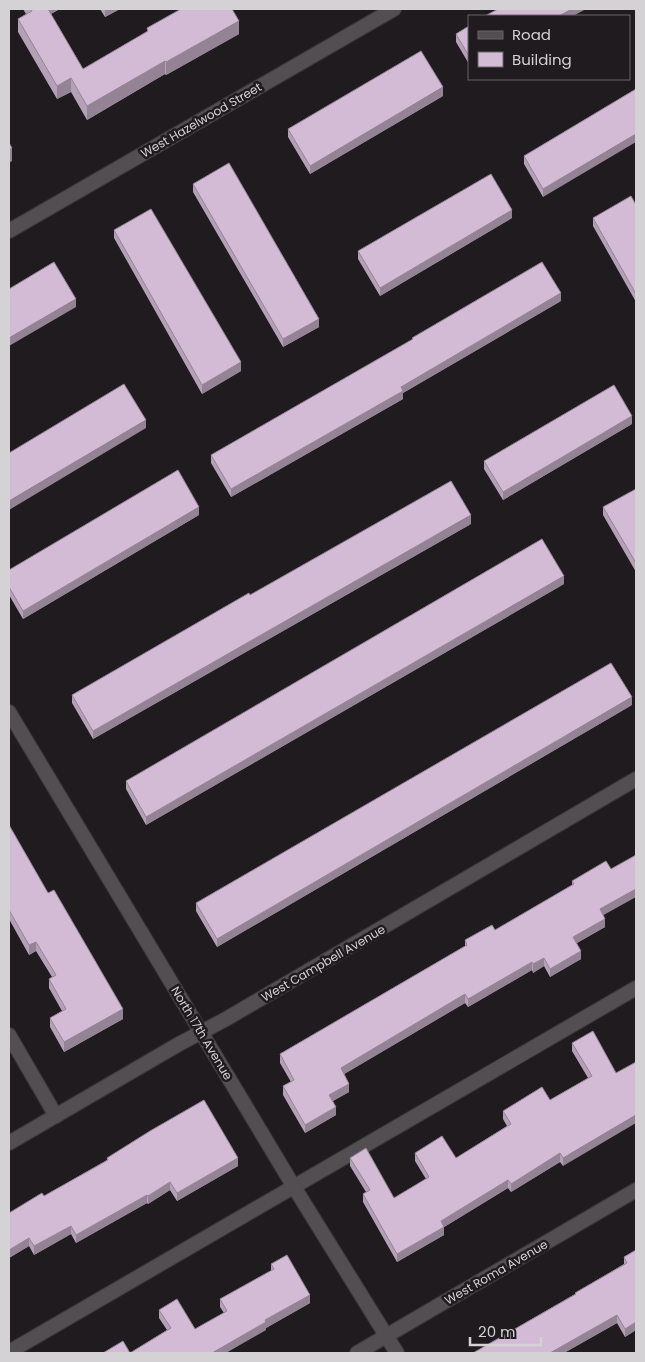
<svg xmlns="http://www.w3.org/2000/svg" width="645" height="1362" font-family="Poppins,sans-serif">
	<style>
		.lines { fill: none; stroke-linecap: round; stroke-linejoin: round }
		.service-casing { stroke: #3a373a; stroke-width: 16 }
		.minor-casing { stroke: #3a373a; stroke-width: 16 }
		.tertiary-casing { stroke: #3a373a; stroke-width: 16 }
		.service { stroke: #524e52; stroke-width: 14 }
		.minor { stroke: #524e52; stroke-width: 14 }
		.tertiary { stroke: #524e52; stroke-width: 14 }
		.wall { fill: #b5a1b7 }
		.shaded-wall { fill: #948395 }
		.building { fill: #d3bbd5; stroke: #948395 }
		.labels { text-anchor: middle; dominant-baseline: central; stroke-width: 5; stroke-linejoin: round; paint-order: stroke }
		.street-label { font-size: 12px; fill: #d5d2d5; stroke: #1f1b1f }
	</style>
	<rect width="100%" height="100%" fill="#1f1b1f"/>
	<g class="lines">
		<defs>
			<path id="service" d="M9 1035 56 1116
				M9 1352 636 988"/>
			<path id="minor" d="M9 231 394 9
				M9 712 294 1187 397 1353
				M357 1353 636 1190"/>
			<path id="tertiary" d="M9 1143 179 1044 226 1019 636 779"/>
		</defs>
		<use href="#service" class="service-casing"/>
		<use href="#minor" class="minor-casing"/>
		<use href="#tertiary" class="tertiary-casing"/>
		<use href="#service" class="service"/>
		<use href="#minor" class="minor"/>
		<use href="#tertiary" class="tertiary"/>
	</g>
	<path class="wall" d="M23 9H58V10L51 14 83 69 147 32V28L239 34 166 75 165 74 87 120 71 92 57 99 18 32V19L26 14Z
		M100 9H120L105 17Z
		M469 26V64L456 42V34Z
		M636 89 543 197 524 164V156Z
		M443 96 310 174 288 137V129Z
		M193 184 319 327 283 347 193 192Z
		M636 205V302L593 226V218Z
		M512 218 380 296 358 259V251Z
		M114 230 241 371 202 394 114 238Z
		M561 301 403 393V399L231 497 211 463V455L412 340V338Z
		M632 424 503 500 484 469V461Z
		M636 489V572L603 515V507Z
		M199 515 23 619 9 595V570Z
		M471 524 93 739 72 703V695L250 595Z
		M564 584 146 825 126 789V781Z
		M632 705 217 947 196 911V903Z
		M9 825 48 893 123 1019 64 1052 50 1027V1018L62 1011 49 988V979L52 977 36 951 29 955 9 919Z
		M572 881 604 916 605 927 577 943 581 959 550 977 544 966 533 973 532 970 468 1007 465 1003 344 1074 349 1092 333 1101 336 1115 305 1133 283 1095V1086L291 1082 280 1063V1054L465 946V940L495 930 572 885Z
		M572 1043 616 1073 563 1166 560 1162 511 1192 508 1188 444 1227V1235L397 1262 363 1202V1194L366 1192 350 1166V1158L394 1198 426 1179 415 1161V1153L456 1158 507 1126 503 1119V1111L550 1100 588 1078 572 1051Z
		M107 1158 238 1166 177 1201 170 1190 148 1204 147 1203 76 1243 71 1234 34 1255 29 1246 9 1258V1213L44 1196 107 1160Z
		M636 1250V1330L625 1337 617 1323 564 1353H473L575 1294V1293L624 1264V1257Z
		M271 1264 310 1303 266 1328V1330L130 1353 167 1330 159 1318V1310L195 1329 224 1313 220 1307V1299L271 1271Z"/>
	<path class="shaded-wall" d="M45 9H58V10L45 17Z
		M105 9H120L105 17Z
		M572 9H586L573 16H559Z
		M239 21V34L166 75V62Z
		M165 61V74L87 120V106Z
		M71 78V92L57 99V86Z
		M443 87V96L310 174V166Z
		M10 112V125L9 126V113Z
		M636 134V142L543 197V189Z
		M12 148V161L9 163V150Z
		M512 210V218L380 296V288Z
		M561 293V301L403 393V399L231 497V489L401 387Z
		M76 299V307L9 346V338Z
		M319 319V327L283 347V339Z
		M241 362V371L202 394V385Z
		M632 416V424L503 500V492Z
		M146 420V428L9 510V501Z
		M199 507V515L23 619V611Z
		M471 515V524L93 739V731Z
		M564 576V584L146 825V817Z
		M632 697V705L217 947V939Z
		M636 889V897L600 917V909Z
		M605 919V927L573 945V937Z
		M36 942V951L29 955V945Z
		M581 951V959L550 977V969Z
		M544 958V966L533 973V964Z
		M532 962V970L468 1007V999Z
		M465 994V1003L341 1076V1068Z
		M123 1009V1019L64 1052V1042Z
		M349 1084V1092L329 1103V1095Z
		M336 1107V1115L305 1133V1125Z
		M636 1115V1123L563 1166V1158Z
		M560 1153V1162L511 1192V1184Z
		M238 1158V1166L177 1201V1193Z
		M508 1180V1188L441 1229V1221Z
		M170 1182V1190L148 1204V1196Z
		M147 1195V1203L76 1243V1235Z
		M71 1226V1234L34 1255V1246Z
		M444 1227V1235L397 1262V1254Z
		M29 1238V1246L9 1258V1250Z
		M310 1295V1303L266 1328V1330L226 1353H212L265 1320Z
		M617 1315V1323L564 1353H550Z
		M636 1322V1330L625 1337V1329Z"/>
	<path class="building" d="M31 9H48L83 69 148 31 147 28 181 9H232L239 21 166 62 165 61 87 106 71 78 57 86 18 19 32 11Z
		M498 9H572L559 16H485Z
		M469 26V56L456 34Z
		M421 51 443 87 310 166 288 129Z
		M636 89V134L543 189 524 156Z
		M9 143 12 148 9 150Z
		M229 163 319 319 283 339 193 184Z
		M491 174 512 210 380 288 358 251Z
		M631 196 636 205V294L593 218Z
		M151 209 241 362 202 385 114 230Z
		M54 262 76 299 9 338V289Z
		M542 262 561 293 401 387 403 391 231 489 211 455 413 339 412 338Z
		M124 384 146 420 9 501V453Z
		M614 385 632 416 503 492 484 461Z
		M178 470 199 507 23 611 9 587V570Z
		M451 481 471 515 93 731 72 695 249 593 250 595Z
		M636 489V563L603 507Z
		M542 539 564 576 146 817 126 781Z
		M611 663 632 697 217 939 196 903Z
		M9 825 48 893 54 890 123 1009 64 1042 50 1018 66 1009 49 979 56 975 36 942 29 945 9 910Z
		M636 855V889L600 909 605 919 573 937 581 951 550 969 544 958 533 964 532 962 468 999 465 994 341 1068 349 1084 329 1095 336 1107 305 1125 283 1086 294 1080 280 1054 467 945 465 940 492 925 495 930 574 884 572 881 606 861 611 869Z
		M593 1031 616 1073 636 1062V1115L563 1158 560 1153 511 1184 508 1180 441 1221 444 1227 397 1254 363 1194 370 1190 350 1158 366 1148 394 1198 429 1177 415 1153 442 1136 456 1158 511 1124 503 1111 542 1087 550 1100 592 1076 572 1043Z
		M204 1100 238 1158 177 1193 170 1182 148 1196 147 1195 76 1235 71 1226 34 1246 29 1238 9 1250V1213L42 1193 44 1196 108 1160 107 1158 150 1131Z
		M636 1250V1322L625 1329 617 1315 550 1353H473L576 1294 575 1293 627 1263 624 1257Z
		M287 1255 310 1295 265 1320 266 1322 212 1353H103L123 1341 130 1353 171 1328 159 1310 177 1299 195 1329 227 1311 220 1299 274 1269 271 1264Z"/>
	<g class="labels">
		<g class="street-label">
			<text transform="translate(201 120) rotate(-30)">West Hazelwood Street</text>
			<text transform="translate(323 963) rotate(-30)">West Campbell Avenue</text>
			<text transform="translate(202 1033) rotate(59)">North 17th Avenue</text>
			<text transform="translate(496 1272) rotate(-30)">West Roma Avenue</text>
		</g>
	</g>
	<rect width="645" height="1362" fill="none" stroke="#d5d2d5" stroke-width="20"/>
	<rect x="468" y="15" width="162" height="65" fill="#1f1b1f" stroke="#686468"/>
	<rect x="478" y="31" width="25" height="8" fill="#524e52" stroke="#686468"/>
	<text x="512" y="40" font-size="15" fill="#d5d2d5">Road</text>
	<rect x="478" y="52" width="25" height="15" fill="#d3bbd5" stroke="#686468"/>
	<text x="512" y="65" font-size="15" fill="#d5d2d5">Building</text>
	<path d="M470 1337v8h71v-8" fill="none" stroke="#d5d2d5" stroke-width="2.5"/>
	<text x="478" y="1337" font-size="15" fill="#d5d2d5" stroke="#1f1b1f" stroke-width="4" paint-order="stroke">20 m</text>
</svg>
